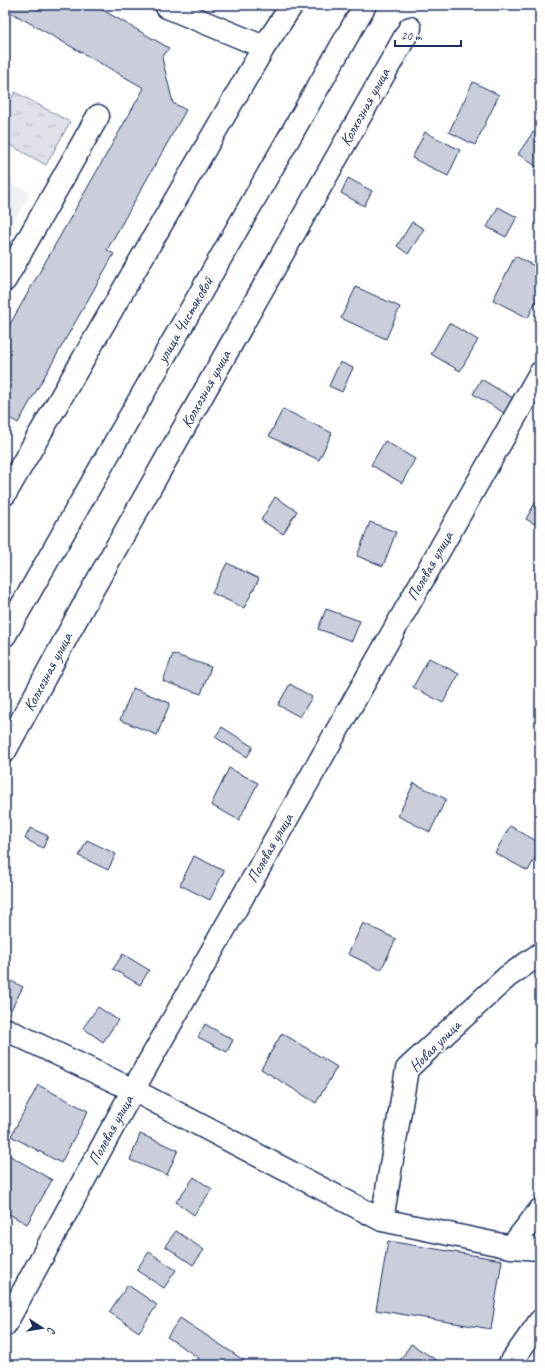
<svg xmlns="http://www.w3.org/2000/svg" width="545" height="1370" font-family="Caveat,sans-serif">
	<style>
		.built { fill: #eff0f4 }
		.grass { fill: url(#grass-tufts); stroke: #7c88a2 }
		.building { fill: #caceda; stroke: #1b2f5e }
		.lines { fill: none; stroke-linecap: round; stroke-linejoin: round }
		.minor-casing { stroke: #1b2f5e; stroke-width: 25 }
		.minor { stroke: #fff; stroke-width: 22 }
		.labels { text-anchor: middle; dominant-baseline: central; stroke-width: 3.5; stroke-linejoin: round; paint-order: stroke }
		.street-label { font-size: 16px; fill: #1b2f5e; stroke: #fff }
	</style>
	<defs>
		<pattern id="grass-tufts" width="24" height="20" patternUnits="userSpaceOnUse"><rect width="24" height="20" fill="#dee1e7"/><path d="M3 7l-1-3M5 7V3M7 7l1-3M15 17l-1-3M17 17v-4M19 17l1-3" fill="none" stroke="#bec1c9"/></pattern>
	</defs>
	<rect width="100%" height="100%" fill="#fff"/>
	<filter id="ink" filterUnits="userSpaceOnUse"><feTurbulence type="fractalNoise" baseFrequency=".025" numOctaves="2"/><feDisplacementMap in="SourceGraphic" scale="8" xChannelSelector="R" yChannelSelector="G"/><feConvolveMatrix kernelMatrix="1 2 1 2 8 2 1 2 1" color-interpolation-filters="sRGB"/></filter>
	<g filter="url(#ink)">
		<path class="built" d="M5 179 30 193 5 238Z"/>
		<path class="grass" d="M15 92 70 122 46 165 5 142V111Z"/>
		<path class="building" d="M5 5H94L169 48 162 58 173 103 186 110 107 250 114 254 18 423 8 417 5 423V333L144 88 5 9Z
			M473 82 499 95 475 145 449 132Z
			M425 132 460 150 448 176 412 158Z
			M533 132 540 137V169L518 154Z
			M348 178 372 191 364 206 341 193Z
			M498 207 517 217 506 237 487 227Z
			M412 222 424 229 408 254 397 246Z
			M515 256 540 269V303L536 301 528 318 493 300Z
			M356 287 400 307 386 339 341 318Z
			M449 323 478 340 460 371 431 354Z
			M340 362 353 368 342 392 329 386Z
			M481 379 513 398 504 413 473 394Z
			M283 409 332 433 319 460 269 436Z
			M385 441 415 459 402 483 371 465Z
			M540 494V527L526 519Z
			M275 497 297 511 283 534 261 520Z
			M370 522 396 532 383 566 357 556Z
			M227 563 259 579 244 608 212 593Z
			M326 609 360 621 352 641 318 629Z
			M173 654 211 667 201 694 163 681Z
			M429 658 459 674 443 703 413 687Z
			M290 684 312 697 300 717 278 705Z
			M133 688 170 703 157 735 120 720Z
			M222 727 253 747 247 757 215 737Z
			M229 768 258 783 239 820 211 805Z
			M414 783 446 799 430 832 398 816Z
			M510 826 540 843V849L528 871 495 853Z
			M30 828 48 836 43 848 25 839Z
			M87 840 116 854 108 870 79 856Z
			M194 856 224 871 210 900 180 885Z
			M363 923 396 939 381 970 348 954Z
			M123 954 149 970 140 985 113 969Z
			M5 978 23 987 5 1021Z
			M98 1007 118 1020 103 1042 83 1028Z
			M205 1024 233 1040 227 1052 198 1037Z
			M282 1033 337 1067 316 1103 261 1069Z
			M38 1085 88 1111 61 1163 11 1136Z
			M140 1134 178 1150 167 1175 130 1160Z
			M7 1154 52 1180 27 1224 5 1212V1158Z
			M194 1177 212 1189 194 1215 176 1202Z
			M176 1231 204 1250 193 1265 165 1246Z
			M388 1241 502 1260 491 1329 376 1310Z
			M149 1252 176 1270 164 1288 136 1270Z
			M128 1285 157 1305 139 1332 109 1312Z
			M180 1318 245 1361 243 1365H195L199 1358 167 1337Z
			M411 1344 444 1365H397Z"/>
		<g class="lines">
			<defs>
				<path id="minor" d="M168 5 167 7 264 47
					M5 280 98 116
					M5 494 264 47 292 5
					M5 635 365 5
					M5 751 86 601 410 28
					M5 1029 133 1090 382 1220 511 1247 540 1249
					M382 1220 407 1069 507 977 540 954
					M511 1247 540 1210
					M5 1325 133 1090 540 373
					M509 1365 540 1321"/>
			</defs>
			<use href="#minor" class="minor-casing"/>
			<use href="#minor" class="minor"/>
		</g>
	</g>
	<g class="labels">
		<g class="street-label">
			<text transform="translate(365 107) rotate(-61)">Колхозная улица</text>
			<text transform="translate(185 320) rotate(-60)">улица Чистяковой</text>
			<text transform="translate(206 389) rotate(-61)">Колхозная улица</text>
			<text transform="translate(430 566) rotate(-60)">Полевая улица</text>
			<text transform="translate(48 672) rotate(-62)">Колхозная улица</text>
			<text transform="translate(270 848) rotate(-60)">Полевая улица</text>
			<text transform="translate(435 1046) rotate(-45)">Новая улица</text>
			<text transform="translate(111 1130) rotate(-61)">Полевая улица</text>
		</g>
	</g>
	<rect width="545" height="1370" fill="none" stroke="#fff" stroke-width="20"/>
	<rect x="10" y="10" width="525" height="1350" fill="none" stroke="#1b2f5e" stroke-width="1.5" filter="url(#ink)"/>
	<g transform="translate(42 1328) rotate(102)" stroke="#ffffff" stroke-width="3" paint-order="stroke">
	<path d="M0-3L7 15L0 10L-7 15Z" fill="#1b2f5e"/>
	<text y="-6" font-size="11" font-weight="bold" text-anchor="middle" fill="#1b2f5e">С</text>
	</g>
	<path d="M395 40v6h66v-6" fill="none" stroke="#1b2f5e" stroke-width="2"/>
	<text x="401" y="40" font-size="12" fill="#1b2f5e" stroke="#ffffff" stroke-width="3" paint-order="stroke">20 m</text>
</svg>
